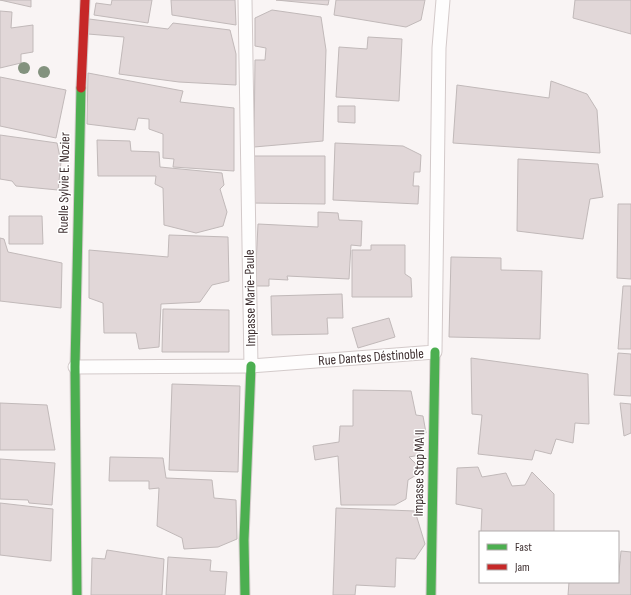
<svg xmlns="http://www.w3.org/2000/svg" width="631" height="595" font-family="'Sofia Sans Condensed',sans-serif">
	<style>
		.building { fill: #e1d7d8; stroke: #c1b9b9 }
		.lines { fill: none; stroke-linecap: round; stroke-linejoin: round }
		.lane-casing { stroke: #d3caca; stroke-width: 15 }
		.fast-casing { stroke: #d3caca; stroke-width: 11 }
		.jam-casing { stroke: #d3caca; stroke-width: 11 }
		.lane { stroke: #fefdfd; stroke-width: 13 }
		.fast { stroke: #4caf50; stroke-width: 9 }
		.jam { stroke: #c62828; stroke-width: 9 }
		.tree { fill: #83927e }
		.labels { text-anchor: middle; dominant-baseline: central; stroke-width: 3; stroke-linejoin: round; paint-order: stroke }
		.street-label { font-size: 14px; fill: #3c2d2e; stroke: #fff }
	</style>
	<rect width="100%" height="100%" fill="#f9f4f4"/>
	<path class="building" d="M0 0H31V7Z
		M112 0H152L148 23 94 15 96 3 111 5Z
		M171 0H235L236 25 172 15Z
		M276 0H329L328 5Z
		M336 0H425L421 20 406 27 334 15Z
		M575 0H631V34L573 18Z
		M272 10 321 17 326 50 323 141 254 147 255 60H265L266 48 255 46V18Z
		M0 11 12 12 11 28 33 25V52L21 54V63L0 68Z
		M89 19 168 29 173 23 230 30 236 54V85L179 82 119 74 124 37 88 34Z
		M368 37 402 39 399 101 336 97 339 47 367 49Z
		M88 73 183 91 180 102 234 108V171L173 167 174 159 163 158V134L149 129V119L138 118 135 130 87 124Z
		M0 77 66 90 56 138 0 126Z
		M551 81 587 94 597 110 600 153 453 143 457 85 549 98Z
		M338 106H355V123L338 122Z
		M0 135 57 143 61 162 58 190 16 186 12 181 0 179Z
		M97 140 130 141 131 151 159 152 160 167 222 173 224 185 220 189 227 212 223 226 196 233 164 225 163 188 155 184 156 176H98Z
		M335 143 403 146 421 155 420 172H414L413 186H419L418 204 333 200Z
		M250 156H325V204L250 203Z
		M518 159 598 164 603 197 590 199 583 239 517 231Z
		M618 204H631V279L617 278Z
		M318 212 338 213 339 220 362 221 361 246 351 245 349 279 287 276 288 280 269 279V286H255L258 224 318 227Z
		M9 216H42L43 244H9Z
		M169 235 228 237 229 281 212 285 200 302 161 304 159 347 139 349 136 333H104L103 303 89 298V250L168 257Z
		M0 238 4 239 8 252 62 263 61 308 0 301Z
		M371 245H405V274L411 278 412 297H352V250H371Z
		M451 257 501 258V270L542 271 540 339 449 337Z
		M623 286H631V349H618Z
		M342 294 343 318H327L328 334 272 335 271 296Z
		M163 309 229 310V352H162Z
		M389 318 395 337 358 348 352 328Z
		M618 353 631 354V396L614 395Z
		M471 358 588 374 589 424 575 423 573 443 556 439 551 454 535 450 532 460 478 454 482 415 472 414Z
		M172 384 240 386 238 472 169 470Z
		M353 390 411 391 416 415 423 416 426 433 418 437 420 455 409 457 423 471 408 480 406 499 395 505H341L338 456 315 460 313 446 339 442 340 426H353Z
		M0 403 47 405 55 450H0Z
		M620 403 631 404V433L624 436Z
		M110 457 163 458 166 478 212 480 214 498 236 500 237 539 218 547 184 549 182 538 157 526 159 488 149 489V481H109Z
		M0 459 55 463 52 505 29 503 28 500 0 499Z
		M478 467 482 477 506 473 512 486 525 485 532 472 554 494V532H481L482 509 456 504 457 468Z
		M0 503 53 509 51 561 0 555Z
		M336 508 415 511 425 544 415 559 396 558 395 587 356 585 355 595H333Z
		M107 550 164 559 162 595H91L92 558 105 559Z
		M621 551 631 552V595H568L569 582H618Z
		M168 557 211 560 210 571 227 572 225 595H166Z"/>
	<g class="lines">
		<defs>
			<path id="lane" d="M245 0 251 366
				M75 367 251 366 435 352 439 48 443 0"/>
			<path id="fast" d="M77 595 75 367 81 88
				M245 595 244 540 251 366
				M431 595 435 352"/>
			<path id="jam" d="M81 88 85 0"/>
		</defs>
		<use href="#lane" class="lane-casing"/>
		<use href="#fast" class="fast-casing"/>
		<use href="#jam" class="jam-casing"/>
		<use href="#lane" class="lane"/>
		<use href="#fast" class="fast"/>
		<use href="#jam" class="jam"/>
	</g>
	<g class="tree">
		<circle cx="24" cy="68" r="6"/>
		<circle cx="44" cy="72" r="6"/>
	</g>
	<g class="labels">
		<g class="street-label">
			<text transform="translate(64 183) rotate(-89)">Ruelle Sylvie E. Nozier</text>
			<text transform="translate(250 298) rotate(-91)">Impasse Marie-Paule</text>
			<text transform="translate(371 357) rotate(-4)">Rue Dantes Déstinoble</text>
			<text transform="translate(419 473) rotate(-89)">Impasse Stop MA II</text>
		</g>
	</g>
	<rect x="479" y="531" width="140" height="52" fill="#ffffff" stroke="#b1abab"/>
	<rect x="487" y="544" width="20" height="6" fill="#4caf50" stroke="#b1abab"/>
	<text x="515" y="551" font-size="12" fill="#3c2d2e">Fast</text>
	<rect x="487" y="564" width="20" height="6" fill="#c62828" stroke="#b1abab"/>
	<text x="515" y="571" font-size="12" fill="#3c2d2e">Jam</text>
</svg>
